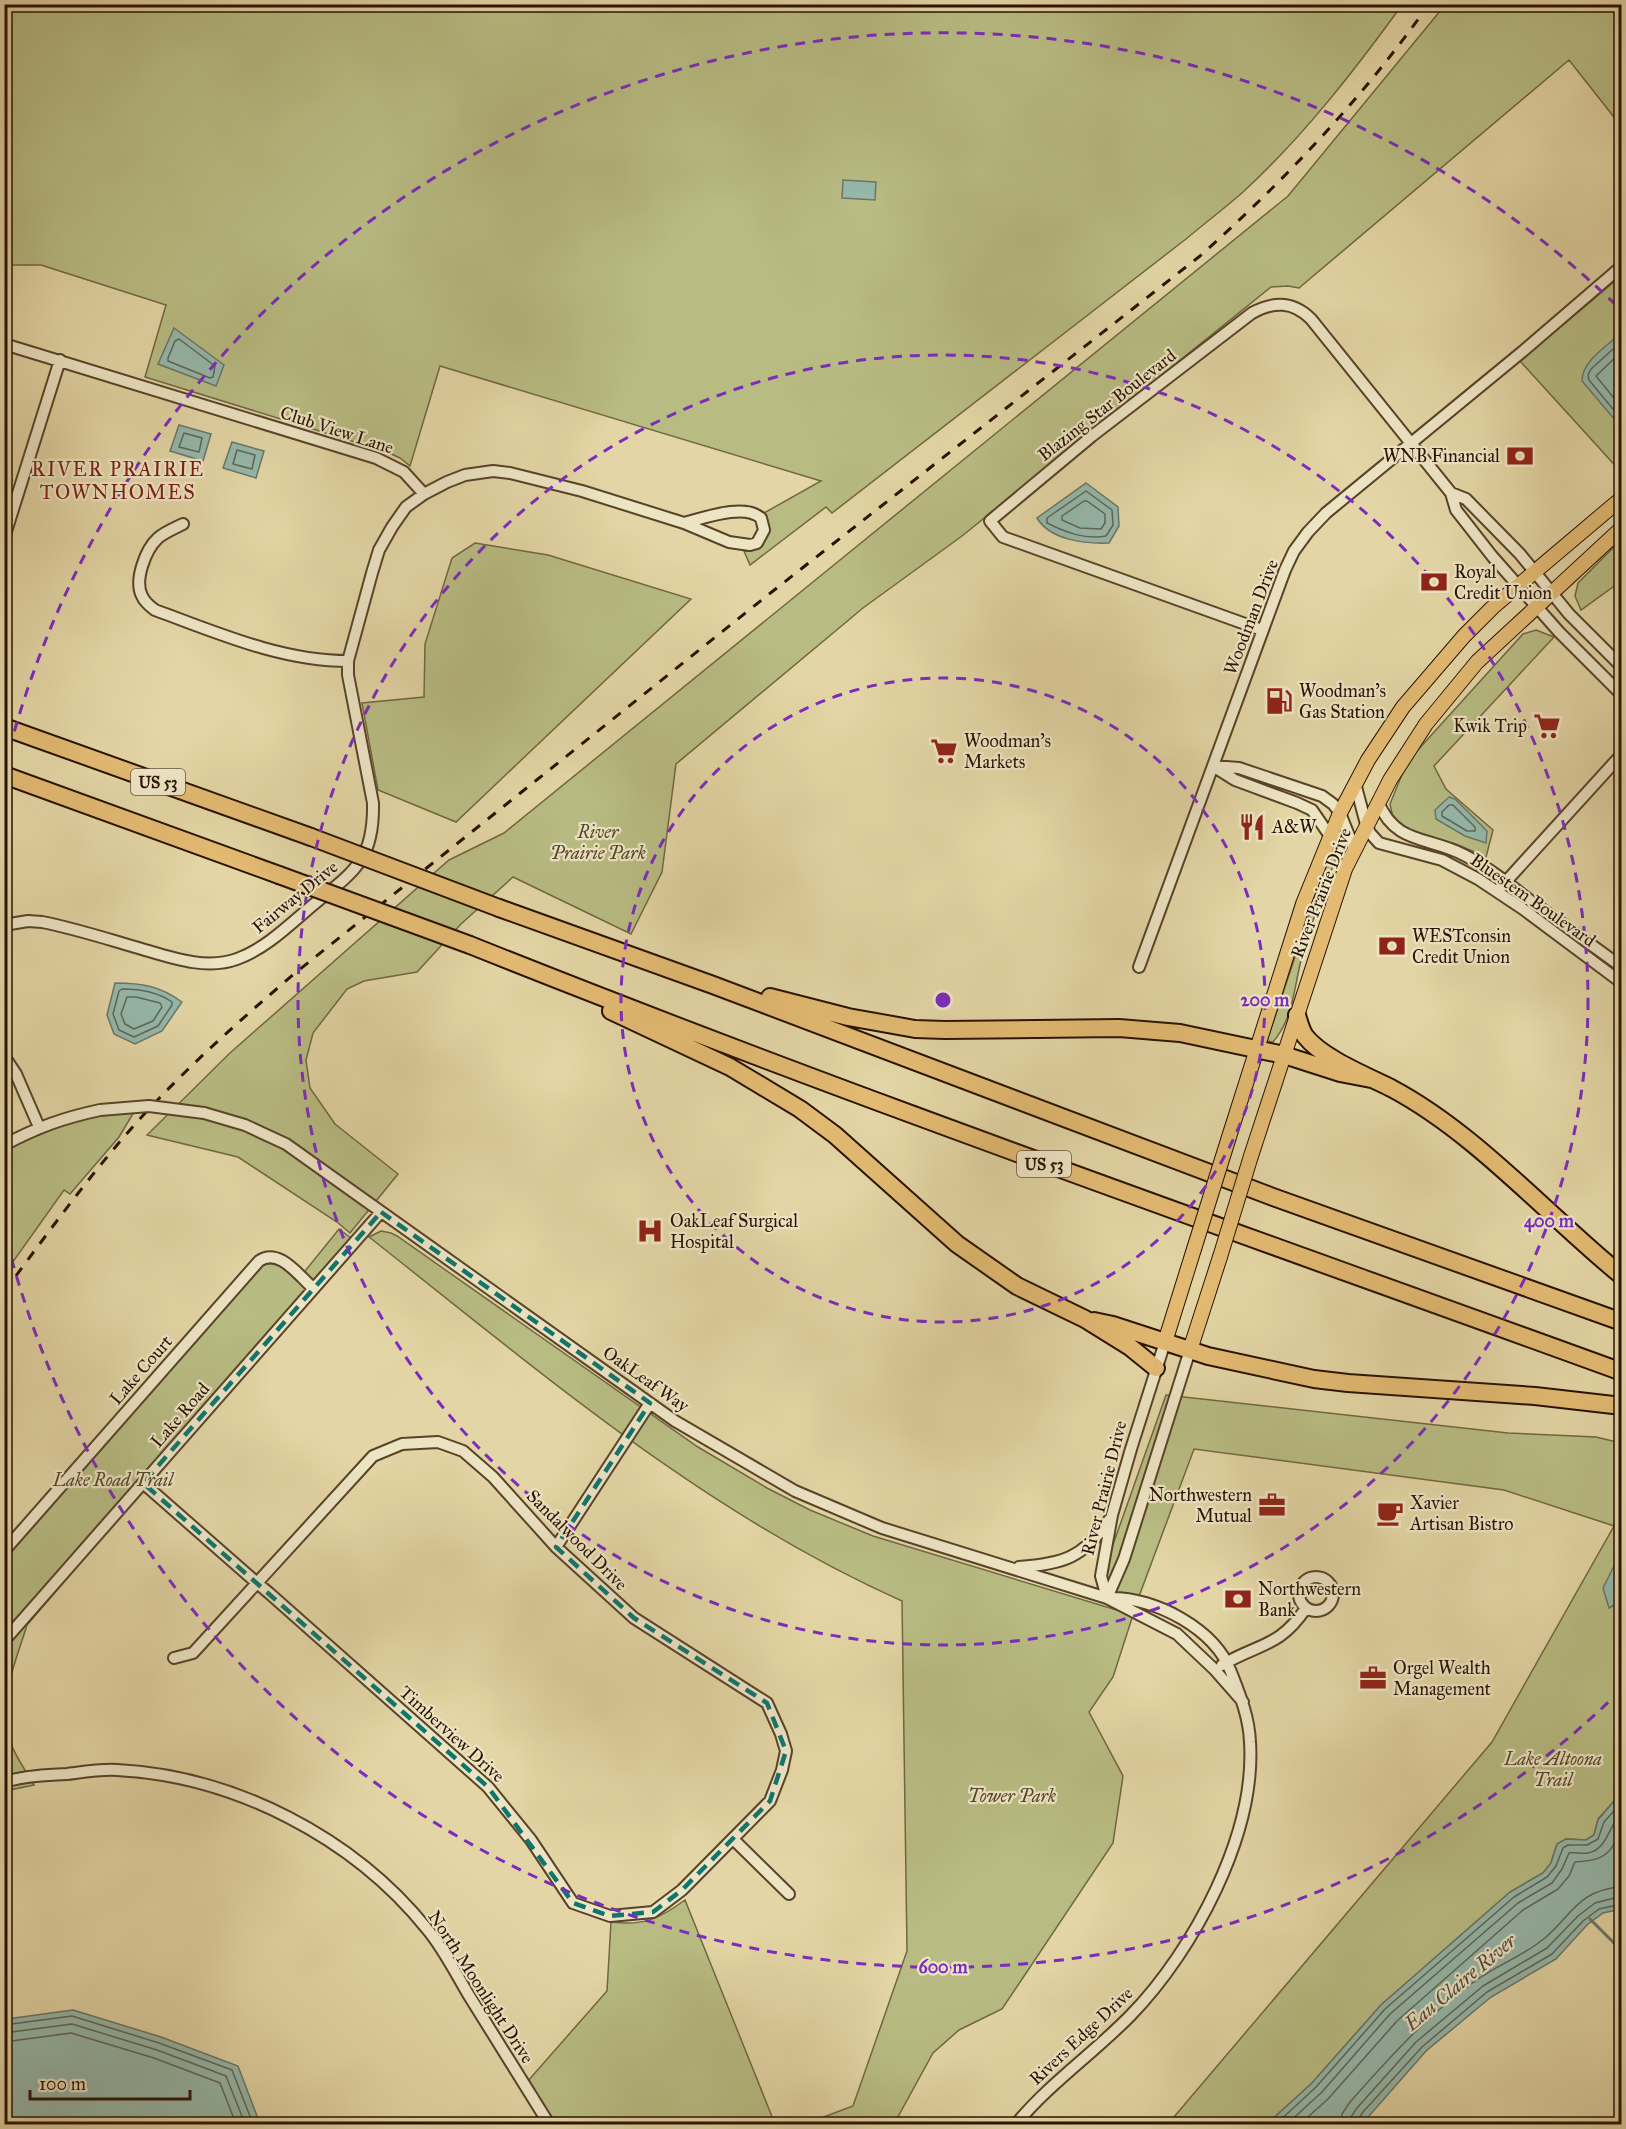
<svg xmlns="http://www.w3.org/2000/svg" width="1626" height="2129" font-family="'IM FELL Great Primer',serif">
	<style>
		.green { fill: #b8bc83; stroke: #706742; stroke-width: 1.5 }
		.water { fill: #95b8ab; stroke: #6a7667; stroke-width: 1.5 }
		.lines { fill: none; stroke-linecap: round; stroke-linejoin: round }
		.shore { stroke: #5f6556; stroke-width: 1.5 }
		.stream { stroke: #6a7667; stroke-width: 3 }
		.minor-casing { stroke: #584329; stroke-width: 14 }
		.major-casing { stroke: #291200; stroke-width: 16 }
		.highway-casing { stroke: #291200; stroke-width: 20 }
		.minor { stroke: #ede4c4; stroke-width: 10 }
		.major { stroke: #e2ba72; stroke-width: 14 }
		.highway { stroke: #e2ba72; stroke-width: 16 }
		.rail { stroke: #291200; stroke-width: 3; stroke-dasharray: 10 10; stroke-linecap: butt }
		.minor-bridge-casing { stroke: #584329; stroke-width: 14; stroke-linecap: butt }
		.major-bridge-casing { stroke: #291200; stroke-width: 16; stroke-linecap: butt }
		.highway-bridge-casing { stroke: #291200; stroke-width: 20; stroke-linecap: butt }
		.minor-bridge { stroke: #ede4c4; stroke-width: 10 }
		.major-bridge { stroke: #e2ba72; stroke-width: 14 }
		.highway-bridge { stroke: #e2ba72; stroke-width: 16 }
		.marked { fill: none; stroke: #0f766e; stroke-width: 4.5; stroke-dasharray: 12 8; stroke-linejoin: round }
		.ring { fill: none; stroke: #7b2cbf; stroke-width: 3; stroke-dasharray: 10 8 }
		.labels { text-anchor: middle; dominant-baseline: central; stroke-width: 4.5; stroke-linejoin: round; paint-order: stroke }
		.shield { fill: #ede4c4; stroke: #64513b; stroke-width: 1.5 }
		.shield-label { font-size: 16px; font-weight: bold; fill: #291200 }
		.street-label { font-size: 18px; fill: #291200; stroke: #ede4c4 }
		.poi-label { font-size: 18px; fill: #291200; stroke: #ede4c4; text-anchor: start }
		.park-label { font-size: 18px; font-style: italic; fill: #544527; stroke: #ede4c4 }
		.neighbourhood-label { font-size: 20px; letter-spacing: 1.5px; fill: #7a1f14; stroke: #ede4c4 }
		.water-label { font-size: 20px; font-style: italic; fill: #4f4c3c; stroke: #ede4c4 }
		.centre { fill: #7b2cbf; stroke: #ede4c4; stroke-width: 3 }
		.ring-label { font-size: 18px; text-anchor: middle; font-weight: bold; fill: #7b2cbf; stroke: #ede4c4; stroke-width: 4.5; stroke-linejoin: round; paint-order: stroke }
	</style>
	<rect width="100%" height="100%" fill="#e3d5a5"/>
	<filter id="stains"><feTurbulence type="fractalNoise" baseFrequency=".00333" numOctaves="4"/><feColorMatrix values="0 0 0 0 .2 0 0 0 0 .09 0 0 0 0 .02 0 0 0 .5 -.17"/></filter>
	<radialGradient id="worn" r=".72"><stop offset=".6" stop-color="#630" stop-opacity="0"/><stop offset="1" stop-color="#630" stop-opacity=".3"/></radialGradient>
	<path class="green" d="M4 5H1402C1354 71 1303 137 1243 192 1225 208 1205 223 1186 239L832 513 826 507 750 565 744 551C765 553 774 529 764 513L821 481 440 366 410 466 400 458 387 452 145 377 166 305 41 265H5Z
		M1445 5H1621V126L1569 60 1299 288 1288 286 1271 287 962 536 863 608 676 764 662 872 631 934 513 877 461 924 417 972 364 981 347 989 313 1033 306 1060 310 1088 335 1124 398 1174 350 1233 337 1222 238 1157 147 1135 230 1053 449 860 504 833 1288 196Z
		M1621 276V472L1520 361Z
		M1621 540V581L1581 610 1575 596 1578 583Z
		M475 543 548 555 691 599 456 822 378 790 362 703 424 697 425 644 452 558Z
		M1536 630 1554 637 1434 766 1446 789 1493 830 1486 857 1456 844 1403 828 1393 818 1390 804 1403 772 1416 752 1523 634Z
		M1329 855 1336 858C1323 892 1310 925 1301 960 1294 989 1293 1019 1273 1042L1267 1041Z
		M137 1107 119 1137 70 1194 64 1190 5 1273V1146L39 1127Z
		M339 1229 355 1241 27 1625C18 1655 3 1689 5 1721 7 1745 23 1766 34 1785L5 1791V1559L262 1266C276 1257 287 1272 297 1281Z
		M381 1231 391 1233 397 1236 698 1447 767 1488 810 1510 873 1536 1133 1615 1113 1677 1089 1712 1123 1776 1113 1843 1002 2009 959 2030 933 2053 894 2124H805L853 2106 907 1951 902 1601C704 1513 538 1370 369 1237Z
		M1166 1395 1508 1433 1596 1437 1621 1443V1793L1598 1819 1594 1835 1586 1840 1566 1839 1557 1844 1551 1863 1543 1873 1510 1892 1381 2005 1312 2083 1267 2124H1168L1492 1742 1614 1526 1504 1490 1194 1449 1138 1599 1098 1587Z
		M685 1900 775 2124H554L527 2082 607 1991 611 1922C644 1926 659 1919 685 1900Z"/>
	<path class="water" d="M843 180 876 182 875 200 842 198Z
		M174 328 224 365 216 386 158 364Z
		M1621 333V427L1582 381C1582 361 1607 346 1621 333Z
		M179 425 211 434 203 461 170 451Z
		M232 442 264 451 256 478 223 468Z
		M1086 483 1118 507 1119 526 1109 543C1085 544 1050 540 1037 518Z
		M1449 797 1455 799 1487 831 1486 843 1465 836 1436 819 1435 810Z
		M115 983C142 983 160 986 182 1002L162 1031 135 1044 114 1034 107 1015Z
		M1621 1552V1601L1609 1608 1603 1588Z
		M1621 1793V1909L1603 1913 1587 1925 1556 1959 1491 1997 1426 2051 1362 2124H1267L1312 2083 1381 2005 1510 1892 1543 1873 1551 1863 1557 1844 1566 1839 1586 1840 1594 1835 1598 1820Z
		M73 2010 161 2037 238 2066 260 2124H5V2021L7 2019Z"/>
	<g class="lines">
		<path class="shore" d="M179 339 215 366 213 377 210 378 168 361V358L175 341Z
			M1622 341 1591 369 1588 375 1589 380 1622 420
			M1622 351 1596 376 1622 408
			M184 433 202 438 199 452 179 447Z
			M237 450 255 455 252 469 233 464Z
			M1086 491 1112 510 1113 525 1106 536C1085 540 1065 532 1047 523V518Z
			M1084 501H1087L1105 514V523L1101 529 1080 528 1062 520V516Z
			M1449 805H1453L1475 827V831H1467L1442 816V812Z
			M122 989C139 989 158 992 172 1002V1005L158 1026 134 1037 119 1030 113 1014 119 991Z
			M127 997H136L160 1003 162 1007 153 1021 134 1029 125 1024 121 1014Z
			M4 2025 72 2016 159 2043 232 2070 253 2124
			M4 2033 72 2024 157 2050 226 2076 245 2124
			M4 2042 71 2033 154 2058 220 2083 236 2124
			M1276 2124 1316 2087 1385 2009 1514 1897 1547 1877 1556 1866 1563 1848 1568 1845H1587L1598 1839 1604 1822 1622 1802
			M1287 2124 1322 2092 1390 2014 1518 1903 1552 1883 1562 1869 1569 1853C1575 1852 1582 1854 1588 1853 1608 1849 1608 1826 1622 1812
			M1300 2124 1328 2099 1397 2021 1523 1910 1558 1889 1569 1876 1575 1862C1590 1861 1606 1860 1614 1844 1617 1838 1618 1832 1622 1826
			M1341 2124 1342 2114 1350 2102C1389 2058 1429 2013 1478 1979 1498 1965 1522 1956 1541 1941 1570 1919 1577 1889 1622 1887
			M1350 2124 1351 2117 1357 2108 1416 2042 1483 1986 1547 1948 1578 1916 1595 1903 1622 1896
			M1357 2124 1358 2120 1363 2112 1422 2047 1487 1992 1552 1954 1583 1921 1599 1909 1622 1904"/>
		<path class="stream" d="M1590 1919 1622 1951"/>
		<defs>
			<path id="minor" d="M4 344 376 458 404 472 424 494
				M1451 493 1466 499 1520 554 1569 614 1622 667
				M183 524C175 528 165 532 158 538 145 550 134 581 142 596 145 603 150 606 155 610 218 633 281 661 348 661
				M4 538 60 360
				M1262 630 1003 537 990 521 1092 436 1252 313C1274 301 1293 301 1311 319L1451 493 1456 510 1492 556 1559 632 1622 695
				M1213 766 1239 768 1322 796 1333 804 1340 813 1354 848
				M1216 768 1235 780 1297 803 1312 810 1330 836
				M1355 783 1366 824 1370 833 1379 843 1442 860 1478 879 1523 909 1622 983
				M1378 802C1396 845 1428 836 1464 855 1488 867 1510 885 1532 902 1562 924 1592 945 1622 967
				M1501 887 1622 754
				M4 925 28 921 42 922C73 928 104 938 135 947 167 956 204 971 237 959 268 948 294 920 319 900 358 869 374 856 373 803L348 675V661L372 573 379 550 392 527 406 507 424 494 447 482 465 475 493 471 510 473 582 491 684 523 729 542 750 545 757 543 764 530 761 518C744 503 704 518 684 523
				M1139 967 1285 570 1294 551 1308 532 1326 513 1522 352 1622 266
				M4 1056 16 1074 39 1127
				M204 1113 245 1125 286 1144 675 1421 795 1491 882 1528 1107 1598 1177 1634 1214 1669 1243 1702
				M4 1145C38 1127 63 1118 100 1110
				M143 1483 257 1583 269 1593 488 1787 531 1840 573 1903 610 1916 653 1912 682 1890 770 1801 782 1770 786 1751 781 1734 767 1703 634 1618 556 1547 493 1477 463 1451 438 1442 402 1444 373 1456 193 1653 174 1658
				M556 1547 650 1403
				M4 1551 259 1261C279 1247 299 1276 313 1288
				M1019 1567C1063 1564 1083 1558 1109 1520
				M1299 1594a17 17 0 1 1 34 0a17 17 0 1 1-34 0Z
				M1107 1598 1101 1576 1112 1515 1131 1449 1165 1342
				M1107 1598 1124 1559 1190 1350
				M4 1641 381 1212
				M1222 1665C1259 1643 1279 1648 1306 1608
				M4 1782C25 1776 46 1775 67 1774 83 1772 101 1769 117 1770 234 1776 353 1837 427 1929 443 1948 455 1972 468 1994 495 2037 522 2081 549 2124
				M733 1839 789 1894
				M1016 2124C1050 2083 1094 2053 1131 2015 1194 1950 1256 1834 1250 1742 1249 1717 1240 1695 1231 1672 1215 1629 1155 1597 1110 1598"/>
			<path id="major" d="M1229 1137 1303 904 1340 813 1368 760 1403 707 1464 636 1493 607 1622 498
				M1251 1156 1345 869 1390 780 1426 724 1477 662 1622 528
				M1165 1342 1194 1249
				M1190 1350 1220 1257"/>
			<path id="highway" d="M4 727 311 837
				M4 775 279 875
				M499 908 713 985 1273 1197 1622 1322
				M470 945C850 1097 1237 1232 1622 1372
				M770 997 848 1017 915 1029 945 1030 1119 1028 1180 1033 1284 1055 1340 1073 1371 1079
				M611 1011 730 1067 800 1109 835 1135 957 1244 1017 1286 1085 1319 1130 1347 1156 1368
				M1297 1015C1299 1022 1301 1030 1305 1036 1322 1058 1367 1076 1391 1088 1476 1133 1547 1215 1622 1276
				M1094 1321 1113 1325 1208 1356 1314 1379 1348 1383 1535 1396 1622 1406"/>
		</defs>
		<use href="#minor" class="minor-casing"/>
		<use href="#major" class="major-casing"/>
		<use href="#highway" class="highway-casing"/>
		<use href="#minor" class="minor"/>
		<use href="#major" class="major"/>
		<use href="#highway" class="highway"/>
		<path class="rail" d="M4 1292C47 1234 89 1176 137 1122 186 1068 239 1021 294 974L773 591 1200 256C1285 180 1363 98 1429 4"/>
		<defs>
			<path id="minor-bridge" d="M100 1110 149 1106 204 1113"/>
			<path id="major-bridge" d="M1194 1249 1229 1137
				M1220 1257 1251 1156"/>
			<path id="highway-bridge" d="M311 837 499 908
				M279 875 470 945"/>
		</defs>
		<use href="#minor-bridge" class="minor-bridge-casing"/>
		<use href="#major-bridge" class="major-bridge-casing"/>
		<use href="#highway-bridge" class="highway-bridge-casing"/>
		<use href="#minor-bridge" class="minor-bridge"/>
		<use href="#major-bridge" class="major-bridge"/>
		<use href="#highway-bridge" class="highway-bridge"/>
	</g>
	<path class="marked" d="M381 1212 650 1403 556 1547 634 1618 767 1703 786 1751 770 1801 682 1890 653 1912 610 1916 573 1903 488 1787 143 1483Z"/>
	<g class="ring">
		<circle cx="943" cy="1000" r="322"/>
		<circle cx="943" cy="1000" r="645"/>
		<path d="M1621 1690A967 967 0 0 1 5 1234M5 766A967 967 0 0 1 1621 310"/>
	</g>
	<defs>
		<symbol id="bank-bare" viewBox="-9 -9 18 18"><path d="M-6-4H6V4H-6ZM0-2.3a2.3 2.3 0 1 0 0 4.6a2.3 2.3 0 1 0 0-4.6Z" fill="#8f2418" stroke="#ede4c4" stroke-width="2.5" paint-order="stroke"/></symbol>
		<symbol id="fuel-bare" viewBox="-9 -9 18 18"><path d="M-5.5-6h7V0h2V4h1.3V-2.5L3-4.5l.8-.8L6-3V5H2.5V1h-1V6h-7ZM-4.2-4.7v3.2H.2V-4.7Z" fill="#8f2418" stroke="#ede4c4" stroke-width="2.5" paint-order="stroke"/></symbol>
		<symbol id="supermarket-bare" viewBox="-9 -9 18 18"><path d="M-6-5.5h2.5l.6 2H6L4.5 2H-2.5L-4.4-4H-6ZM-1.5 3.2a1.3 1.3 0 1 0 .1 0ZM3 3.2a1.3 1.3 0 1 0 .1 0Z" fill="#8f2418" stroke="#ede4c4" stroke-width="2.5" paint-order="stroke"/></symbol>
		<symbol id="restaurant-bare" viewBox="-9 -9 18 18"><path d="M-5-6h1v4h1v-4h1v4h1v-4h1v5L-1.5 .5V6h-2V.5L-5-1ZM5-6V6H3V1.5H1.5Q1.5-4 5-6Z" fill="#8f2418" stroke="#ede4c4" stroke-width="2.5" paint-order="stroke"/></symbol>
		<symbol id="hospital-bare" viewBox="-9 -9 18 18"><path d="M-5-5h3v3.5h4V-5h3V5h-3V1.5h-4V5h-3Z" fill="#8f2418" stroke="#ede4c4" stroke-width="2.5" paint-order="stroke"/></symbol>
		<symbol id="office-bare" viewBox="-9 -9 18 18"><path d="M-6-3h4V-5.5h4V-3h4V5H-6ZM-1-4.5V-3h2v-1.5ZM-6 0V1H6V0Z" fill="#8f2418" stroke="#ede4c4" stroke-width="2.5" paint-order="stroke"/></symbol>
		<symbol id="cafe-bare" viewBox="-9 -9 18 18"><path d="M-5.5-4.5H6V0H3Q3 3.5 0 3.5H-2.5Q-5.5 3.5-5.5 0ZM3-3.2v2h1.7v-2ZM-6 4.5H4V6H-6Z" fill="#8f2418" stroke="#ede4c4" stroke-width="2.5" paint-order="stroke"/></symbol>
	</defs>
	<g fill-rule="evenodd">
		<use href="#bank-bare" x="1501" y="437" width="38" height="38"/>
		<use href="#bank-bare" x="1415" y="563" width="38" height="38"/>
		<use href="#fuel-bare" x="1260" y="682" width="38" height="38"/>
		<use href="#supermarket-bare" x="1528" y="707" width="38" height="38"/>
		<use href="#supermarket-bare" x="925" y="732" width="38" height="38"/>
		<use href="#restaurant-bare" x="1233" y="808" width="38" height="38"/>
		<use href="#bank-bare" x="1373" y="927" width="38" height="38"/>
		<use href="#hospital-bare" x="631" y="1212" width="38" height="38"/>
		<use href="#office-bare" x="1253" y="1486" width="38" height="38"/>
		<use href="#cafe-bare" x="1371" y="1494" width="38" height="38"/>
		<use href="#bank-bare" x="1219" y="1580" width="38" height="38"/>
		<use href="#office-bare" x="1354" y="1659" width="38" height="38"/>
	</g>
	<g class="labels">
		<g class="shield">
			<rect x="131" y="769" width="54" height="26" rx="4.5"/>
			<rect x="1017" y="1151" width="54" height="26" rx="4.5"/>
		</g>
		<g class="shield-label">
			<text x="158" y="782">US 53</text>
			<text x="1044" y="1164">US 53</text>
		</g>
		<g class="street-label">
			<text transform="translate(1107 405) rotate(-38)">Blazing Star Boulevard</text>
			<text transform="translate(337 430) rotate(18)">Club View Lane</text>
			<text transform="translate(1251 617) rotate(-69)">Woodman Drive</text>
			<text transform="translate(1321 893) rotate(-69)">River Prairie Drive</text>
			<text transform="translate(295 897) rotate(-39)">Fairway Drive</text>
			<text transform="translate(1533 900) rotate(35)">Bluestem Boulevard</text>
			<text transform="translate(141 1370) rotate(-49)">Lake Court</text>
			<text transform="translate(646 1379) rotate(35)">OakLeaf Way</text>
			<text transform="translate(180 1415) rotate(-49)">Lake Road</text>
			<text transform="translate(1104 1488) rotate(-76)">River Prairie Drive</text>
			<text transform="translate(577 1540) rotate(45)">Sandalwood Drive</text>
			<text transform="translate(452 1734) rotate(42)">Timberview Drive</text>
			<text transform="translate(481 1987) rotate(57)">North Moonlight Drive</text>
			<text transform="translate(1081 2036) rotate(-43)">Rivers Edge Drive</text>
		</g>
		<g class="poi-label">
			<text x="1500" y="456" text-anchor="end">WNB Financial</text>
			<text x="1454" y="572">Royal<tspan x="1454" dy="21">Credit Union</tspan></text>
			<text x="1299" y="691">Woodman’s<tspan x="1299" dy="21">Gas Station</tspan></text>
			<text x="1527" y="726" text-anchor="end">Kwik Trip</text>
			<text x="964" y="741">Woodman's<tspan x="964" dy="21">Markets</tspan></text>
			<text x="1272" y="827">A&amp;W</text>
			<text x="1412" y="936">WESTconsin<tspan x="1412" dy="21">Credit Union</tspan></text>
			<text x="670" y="1221">OakLeaf Surgical<tspan x="670" dy="21">Hospital</tspan></text>
			<text x="1252" y="1495" text-anchor="end">Northwestern<tspan x="1252" dy="21">Mutual</tspan></text>
			<text x="1410" y="1503">Xavier<tspan x="1410" dy="21">Artisan Bistro</tspan></text>
			<text x="1258" y="1589">Northwestern<tspan x="1258" dy="21">Bank</tspan></text>
			<text x="1393" y="1668">Orgel Wealth<tspan x="1393" dy="21">Management</tspan></text>
		</g>
		<g class="park-label">
			<text x="598" y="832">River<tspan x="598" dy="21">Prairie Park</tspan></text>
			<text x="113" y="1480">Lake Road Trail</text>
			<text x="1553" y="1759">Lake Altoona<tspan x="1553" dy="21">Trail</tspan></text>
			<text x="1012" y="1796">Tower Park</text>
		</g>
		<g class="neighbourhood-label">
			<text x="118" y="469">RIVER PRAIRIE<tspan x="118" dy="23">TOWNHOMES</tspan></text>
		</g>
		<g class="water-label">
			<text transform="translate(1460 1982) rotate(-40)">Eau Claire River</text>
		</g>
	</g>
	<circle cx="943" cy="1000" r="9" class="centre"/>
	<g class="ring-label">
		<text x="1265" y="1006">200 m</text>
		<text x="1549" y="1227">400 m</text>
		<text x="943" y="1973">600 m</text>
	</g>
	<rect width="1626" height="2129" fill="none" stroke="#e3d5a5" stroke-width="24"/>
	<rect x="6" y="6" width="1614" height="2117" fill="none" stroke="#291200" stroke-width="3"/>
	<rect x="12" y="12" width="1602" height="2105" fill="none" stroke="#291200" stroke-width="1.5"/>
	<path d="M30 2090v9h160v-9" fill="none" stroke="#291200" stroke-width="3"/>
	<text x="39" y="2090" font-size="18" fill="#291200" stroke="#ede4c4" stroke-width="4.5" paint-order="stroke">100 m</text>
	<rect width="100%" height="100%" filter="url(#stains)"/>
	<rect width="100%" height="100%" fill="url(#worn)"/>
</svg>
